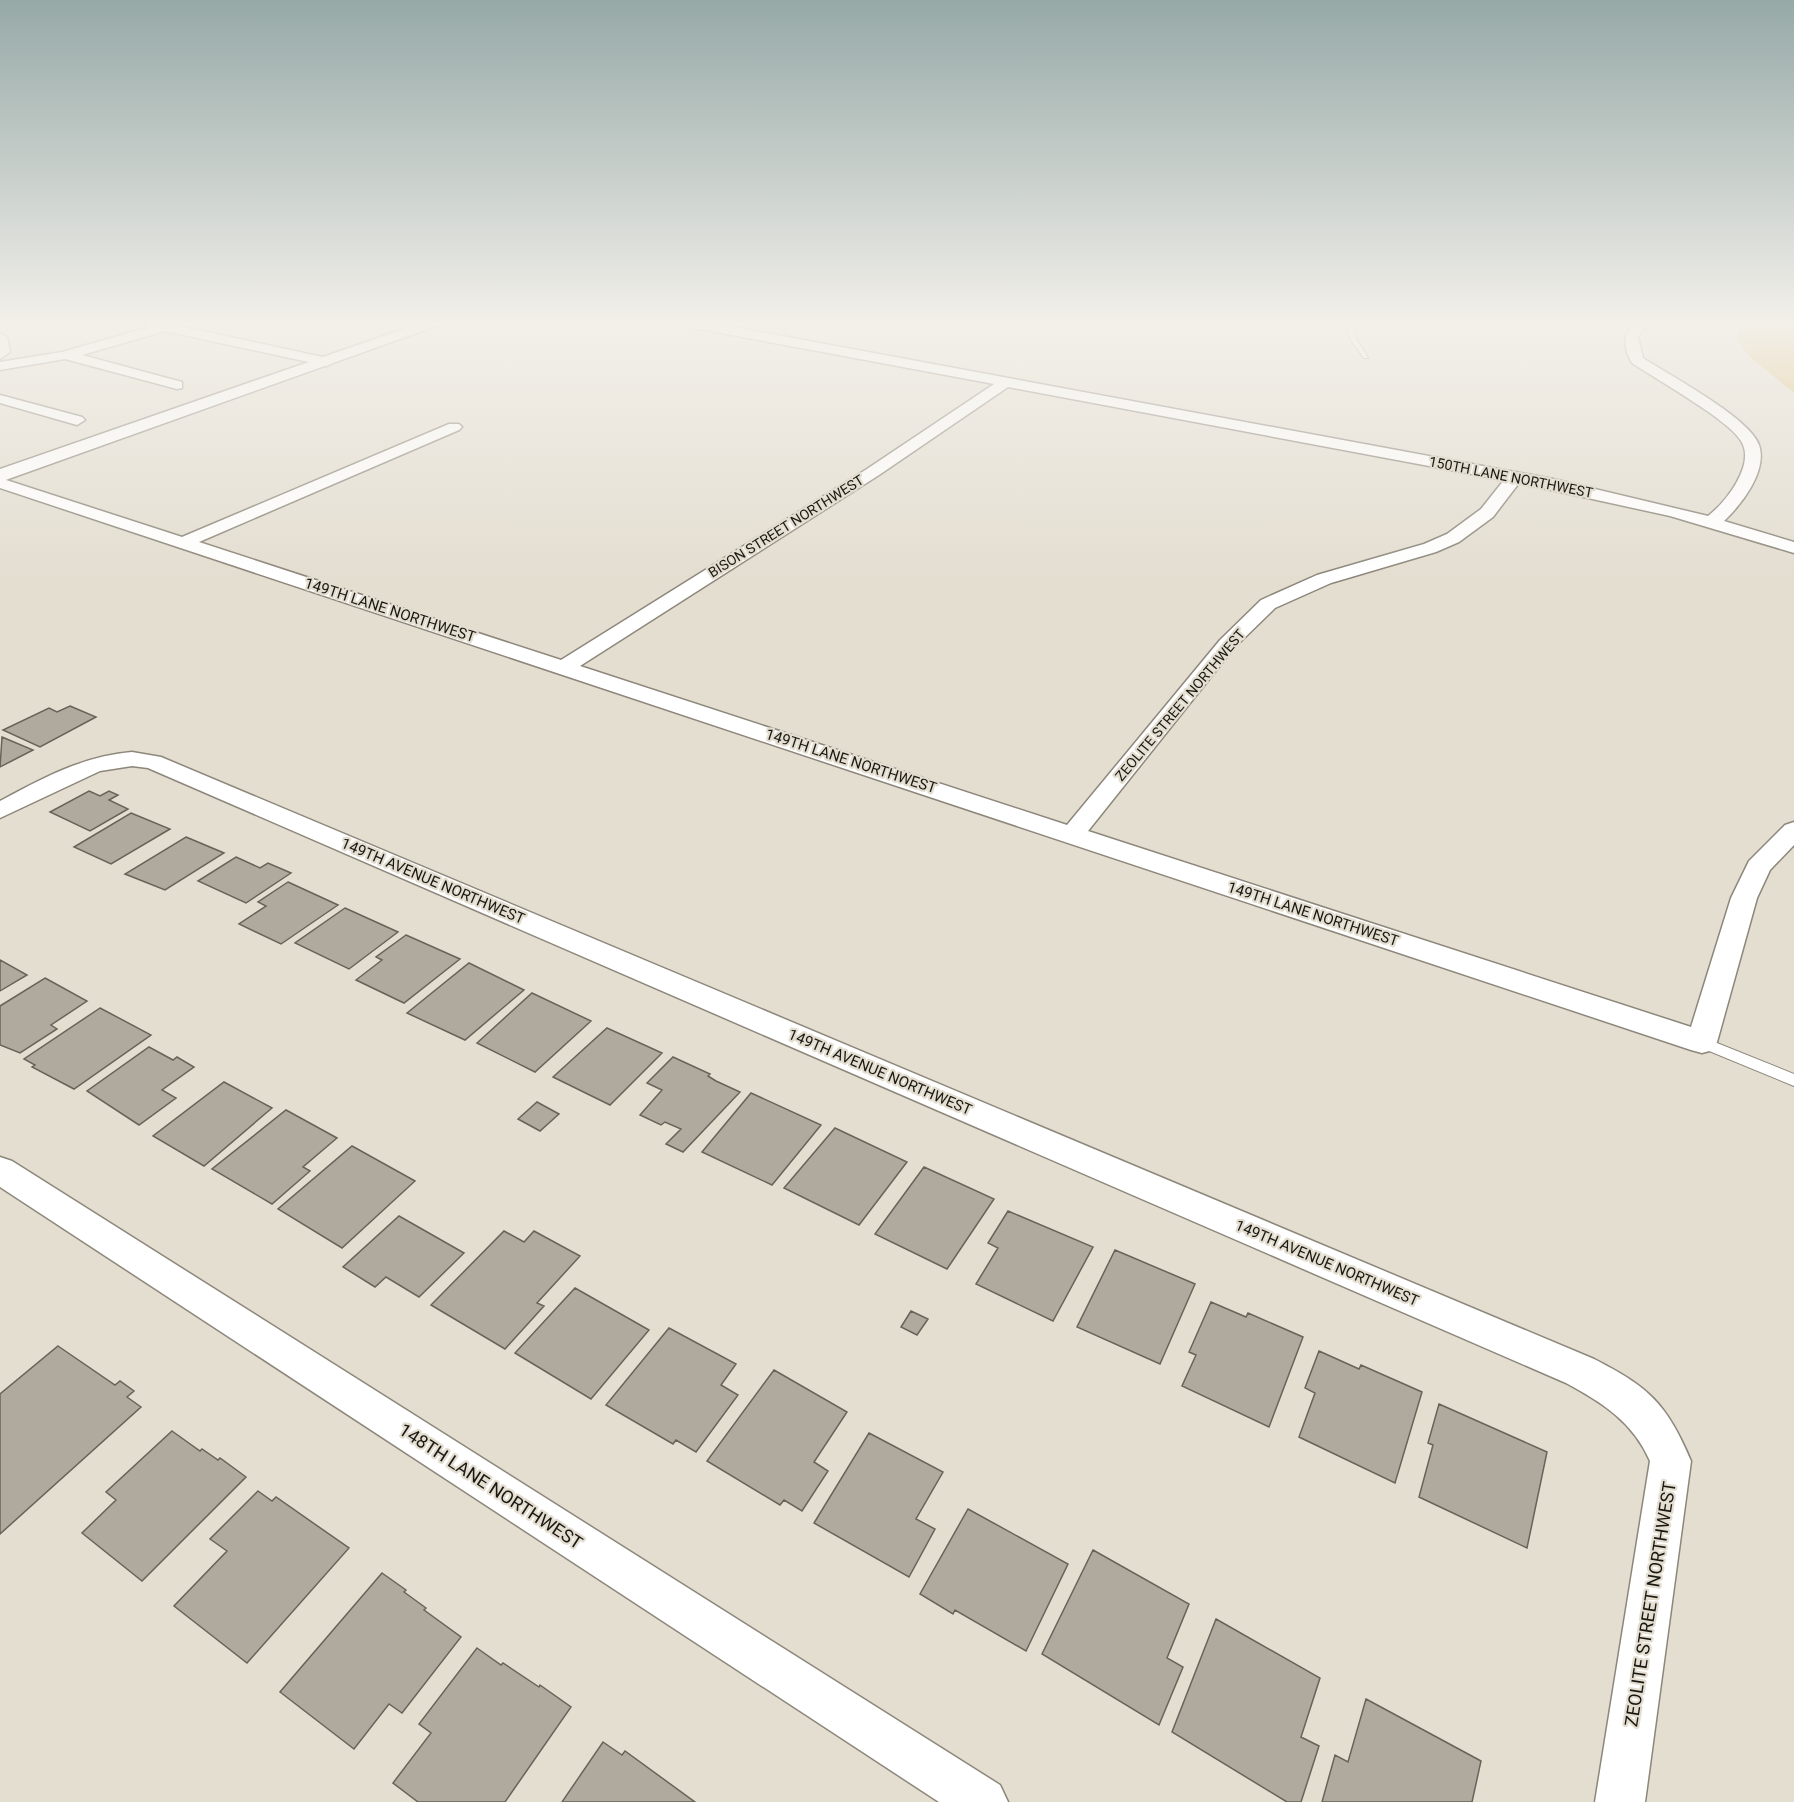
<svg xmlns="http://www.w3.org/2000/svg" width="1794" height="1802" font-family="Roboto,sans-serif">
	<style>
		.green { fill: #dfc079 }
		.building { fill: #b0aa9e; stroke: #686358; stroke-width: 1.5 }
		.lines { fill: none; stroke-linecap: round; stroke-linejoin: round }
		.lane-casing { stroke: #8d877b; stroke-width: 2 }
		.street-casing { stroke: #8d877b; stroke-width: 3 }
		.secondary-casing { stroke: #8d877b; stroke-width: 3 }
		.lane { fill: #fff; fill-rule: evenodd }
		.street { fill: #fff; fill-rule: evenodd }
		.secondary { fill: #fff; fill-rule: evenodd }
		.labels { text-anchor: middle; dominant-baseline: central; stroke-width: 4.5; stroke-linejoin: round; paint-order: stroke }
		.far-street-label { font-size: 14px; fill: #1a1813; stroke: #e4ded1 }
		.street-label { font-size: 15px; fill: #1a1813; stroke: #e4ded1 }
		.near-street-label { font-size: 18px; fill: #1a1813; stroke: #e4ded1 }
	</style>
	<rect width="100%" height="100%" fill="#e4ded1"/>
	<path class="green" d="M1756 324H1794V393L1750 357 1737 340 1738 329Z"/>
	<path class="building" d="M70 706 96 717 40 747 3 730 49 708 57 712Z
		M2 737 33 750 0 767Z
		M89 791 100 796 109 791 118 795 109 800 128 809 90 831 50 812Z
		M131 813 170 829 111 864 74 847Z
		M186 837 224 853 165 890 125 874Z
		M236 857 260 868 268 863 291 873 246 903 198 881Z
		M288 882 338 905 281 944 239 924 266 906 258 902Z
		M345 908 398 932 349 969 295 943Z
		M406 935 460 959 404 1003 356 980 382 960 376 957Z
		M0 960 27 975 0 991Z
		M469 963 524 990 465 1040 407 1013Z
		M45 978 87 1001 51 1025 57 1029 20 1053 0 1045V1006Z
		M532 993 591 1021 535 1072 477 1043Z
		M100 1008 151 1035 74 1089 32 1067 35 1065 24 1059Z
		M607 1028 662 1053 610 1105 553 1077Z
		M149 1047 173 1060 177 1057 194 1067 162 1090 176 1098 139 1125 87 1091Z
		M673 1057 710 1074 708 1076 716 1081 740 1092 683 1152 666 1144 681 1129 665 1122 661 1125 640 1115 662 1090 647 1083Z
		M224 1082 272 1108 204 1166 153 1136Z
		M751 1093 821 1125 772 1185 702 1152Z
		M537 1102 559 1114 540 1131 518 1119Z
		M286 1110 337 1138 303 1167 310 1171 272 1204 212 1169Z
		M835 1128 907 1162 859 1225 784 1188Z
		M352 1146 415 1181 342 1248 278 1209Z
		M924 1167 994 1199 947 1269 875 1234Z
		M1008 1211 1093 1247 1053 1321 976 1284 998 1248 988 1243Z
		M399 1216 464 1253 419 1297 386 1277 375 1287 343 1267Z
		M504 1231 524 1242 534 1231 580 1256 537 1303 544 1306 505 1349 431 1305Z
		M1115 1250 1195 1284 1160 1364 1077 1327Z
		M575 1288 649 1330 591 1399 515 1353Z
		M1211 1302 1246 1317 1248 1313 1303 1337 1269 1427 1182 1386 1196 1355 1189 1352Z
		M911 1311 928 1319 917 1335 901 1327Z
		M669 1328 736 1364 721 1385 738 1395 696 1452 676 1440 673 1444 606 1405Z
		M58 1346 115 1385 120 1381 134 1391 127 1397 141 1407 0 1534V1394Z
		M1319 1351 1359 1369 1361 1365 1422 1392 1395 1483 1299 1437 1315 1393 1305 1388Z
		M774 1370 847 1412 814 1462 828 1471 802 1511 784 1500 780 1505 707 1461Z
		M1439 1404 1547 1452 1527 1548 1419 1497 1433 1445 1428 1443Z
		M172 1431 200 1451 202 1449 218 1460 220 1458 246 1477 142 1581 82 1533 116 1500 106 1492Z
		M869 1433 943 1472 916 1519 935 1529 909 1577 814 1523Z
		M258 1491 272 1501 276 1497 349 1548 247 1663 174 1606 227 1551 210 1539Z
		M968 1509 1068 1564 1026 1651 955 1610 953 1614 920 1594Z
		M1093 1550 1189 1604 1167 1658 1183 1667 1159 1725 1042 1654Z
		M382 1573 406 1590 404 1592 426 1608 424 1610 461 1637 402 1713 389 1704 354 1749 280 1692Z
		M1216 1619 1320 1678 1301 1737 1319 1746 1301 1802H1287L1172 1732Z
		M477 1648 501 1665 503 1663 539 1687 540 1685 571 1707 505 1802H418L393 1783 431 1733 419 1724Z
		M1366 1699 1481 1761 1472 1802H1322L1335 1755 1348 1762Z
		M603 1742 622 1755 625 1751 695 1802H562Z"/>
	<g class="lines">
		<defs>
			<path id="lane" d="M1346 324H1352L1357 340 1368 358H1364L1351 340Z
				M1702 1037 1794 1074V1086L1697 1046 1694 1042 1697 1038Z"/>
			<path id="street" d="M146 324H171L327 358 334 362 327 366 165 331 82 355 182 382V388L177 389 65 359 0 370V362L62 352 150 327Z
				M688 324H717L1553 479 1708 516C1726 502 1756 464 1741 441 1729 420 1656 379 1632 363 1624 349 1622 337 1633 324H1647L1638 337 1643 358C1669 375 1750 418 1759 445 1768 471 1741 505 1724 521L1794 542V553L1670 516 1519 483 1493 517 1459 542 1436 552 1331 583 1275 608 1234 648 1088 831 1691 1027 1731 898 1749 861 1785 825 1794 822V845L1770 870 1757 898 1717 1042 1713 1050 1702 1053 1691 1050 0 488V478L182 537 449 424H459L462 427 459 430 199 542 561 660 867 469 994 384 694 328ZM1008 387 1504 480 1481 509 1447 534 1424 544 1317 575 1261 600 1220 640 1067 825 580 666 879 475Z
				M0 333 7 337 10 352 0 359Z
				M0 395 82 417 85 420 77 425 0 403Z
				M132 752 161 757 1594 1359C1649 1387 1667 1404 1691 1461L1645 1802H1595L1650 1461C1633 1422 1603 1403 1566 1383L148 768 132 766 100 771 0 818V801C43 778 83 756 132 752Z
				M0 1157 12 1161 1000 1785 1008 1802H939L0 1187Z"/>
			<path id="secondary" d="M418 324H442L0 482V469Z"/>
		</defs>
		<use href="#lane" class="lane-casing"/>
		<use href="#street" class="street-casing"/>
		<use href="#secondary" class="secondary-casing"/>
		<use href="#lane" class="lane"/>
		<use href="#street" class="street"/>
		<use href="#secondary" class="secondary"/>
	</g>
	<linearGradient id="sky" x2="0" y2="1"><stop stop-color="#96a9a7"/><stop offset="0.56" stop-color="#f3f0ea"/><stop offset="1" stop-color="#f3f0ea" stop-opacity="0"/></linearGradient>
	<rect width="1794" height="577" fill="url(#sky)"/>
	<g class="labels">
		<g class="far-street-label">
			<text transform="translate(1511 477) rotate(11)">150TH LANE NORTHWEST</text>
			<text transform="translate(786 526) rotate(-32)">BISON STREET NORTHWEST</text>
			<text transform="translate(1180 705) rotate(-50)">ZEOLITE STREET NORTHWEST</text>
		</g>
		<g class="street-label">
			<text transform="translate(390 610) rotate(18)">149TH LANE NORTHWEST</text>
			<text transform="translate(851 761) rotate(18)">149TH LANE NORTHWEST</text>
			<text transform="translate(433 881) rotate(23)">149TH AVENUE NORTHWEST</text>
			<text transform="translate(1313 914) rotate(18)">149TH LANE NORTHWEST</text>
			<text transform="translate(880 1072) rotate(23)">149TH AVENUE NORTHWEST</text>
			<text transform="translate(1327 1263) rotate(23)">149TH AVENUE NORTHWEST</text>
		</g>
		<g class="near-street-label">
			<text transform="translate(491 1486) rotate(33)">148TH LANE NORTHWEST</text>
			<text transform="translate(1650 1604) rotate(-81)">ZEOLITE STREET NORTHWEST</text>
		</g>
	</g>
</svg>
